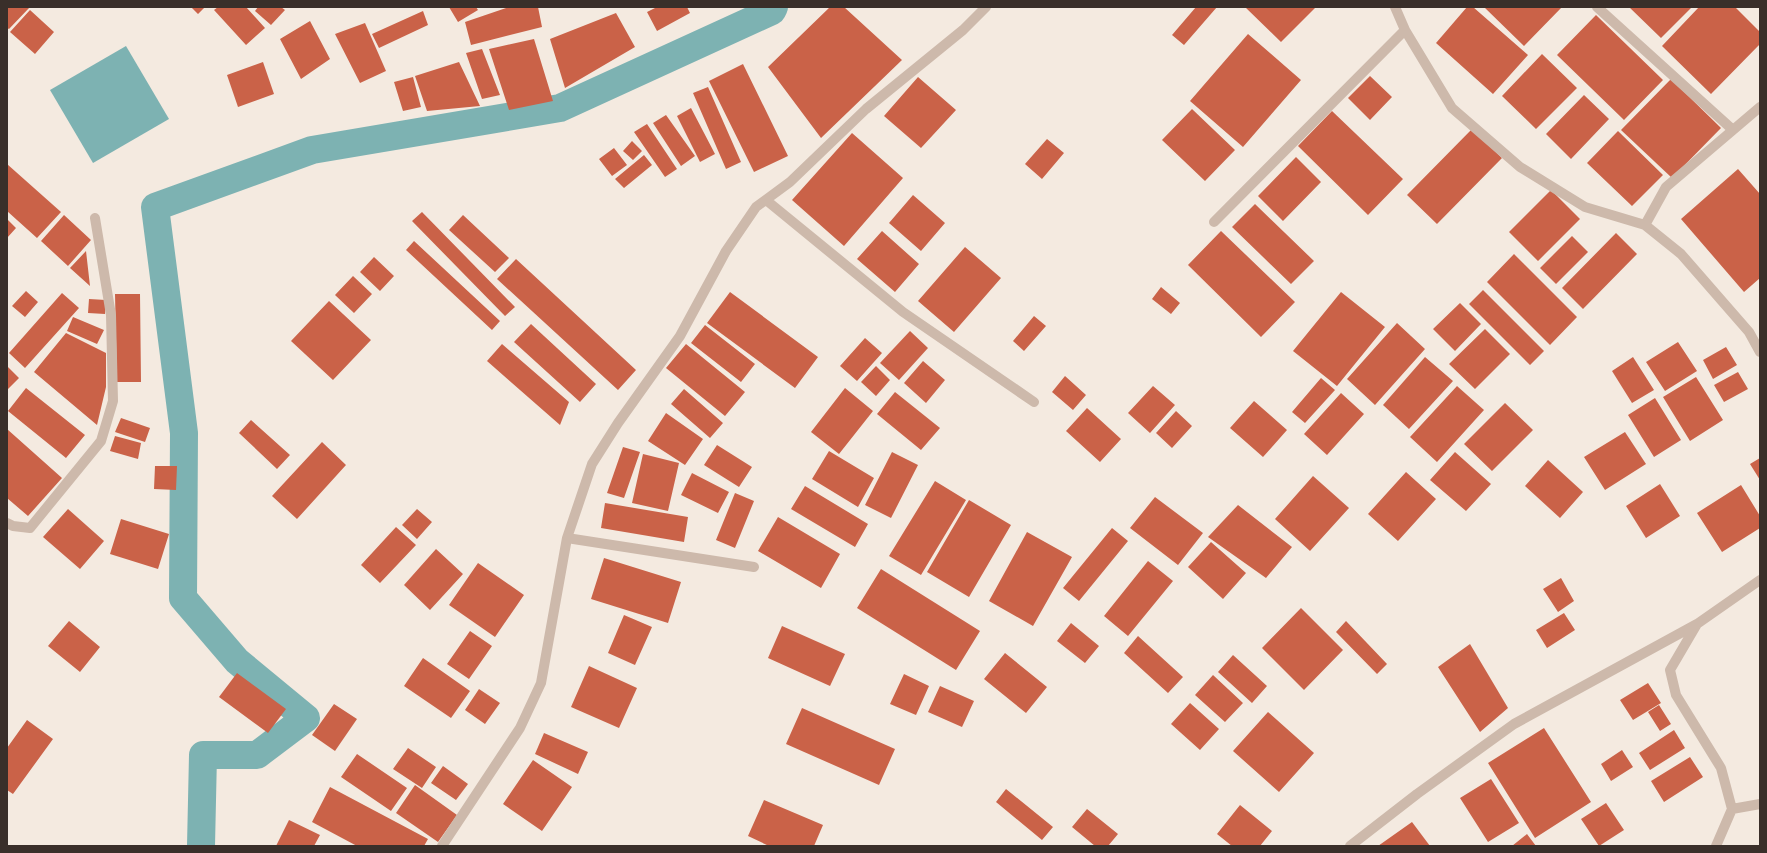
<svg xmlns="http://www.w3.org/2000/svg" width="1767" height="853" font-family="'Source Sans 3',sans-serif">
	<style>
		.water { fill: #7db2b2 }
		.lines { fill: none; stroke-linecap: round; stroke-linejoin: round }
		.canal { stroke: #7db2b2; stroke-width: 28 }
		.building { fill: #ca6248 }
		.minor { stroke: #cdb9ab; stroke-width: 10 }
	</style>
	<rect width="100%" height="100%" fill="#f4eae0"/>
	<path class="water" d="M126 46 169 119 93 163 50 90Z"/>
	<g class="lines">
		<path class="canal" d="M201 846 203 755H257L306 718 237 661 183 598 184 433 155 207 312 150 560 108 772 11 774 7"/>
	</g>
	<path class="building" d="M7 7H30L9 29 7 28Z
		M191 7H205L198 14Z
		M218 7H246L265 28 246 45 214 10Z
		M258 7H281L285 10 271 25 255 11Z
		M449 7H476L478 10 458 22Z
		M509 7H538L542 27 471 45 465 22Z
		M657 7H687L690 13 657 31 647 12Z
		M830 7H844L902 60 821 138 768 67Z
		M1196 7H1217L1184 45 1172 35Z
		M1245 7H1314L1315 8 1281 42Z
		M1467 7H1473L1528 55 1493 94 1436 43Z
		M1484 7H1562L1524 46Z
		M1629 7H1692L1661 38Z
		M1699 7H1735L1760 32V44L1711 94 1662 46Z
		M30 10 54 32 35 54 10 32Z
		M423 11 428 25 379 48 372 34Z
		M616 13 635 47 565 88 550 39Z
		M1596 15 1663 80 1624 120 1557 55Z
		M310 21 330 59 301 79 280 39Z
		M365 23 386 71 360 83 335 34Z
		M1248 34 1301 80 1243 147 1190 101Z
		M534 39 553 101 509 110 489 49Z
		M482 49 500 95 482 99 466 53Z
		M1542 54 1577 88 1536 129 1502 96Z
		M263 62 274 94 238 107 227 75Z
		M459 62 480 106 427 111 415 76Z
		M743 64 788 156 754 172 709 81Z
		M1370 76 1392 97 1370 120 1348 98Z
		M413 77 421 107 403 111 394 82Z
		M918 77 956 110 921 148 884 116Z
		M1671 79 1721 128 1672 178 1621 130Z
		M708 87 741 162 726 169 693 93Z
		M1584 95 1609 119 1571 159 1546 134Z
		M691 108 715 154 700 162 677 116Z
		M1192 109 1235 150 1205 181 1162 140Z
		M1332 111 1403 179 1368 215 1298 146Z
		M666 115 695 156 681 166 653 123Z
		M647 124 677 169 665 177 634 132Z
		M1472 129 1502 158 1437 224 1407 195Z
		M1618 131 1663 175 1632 206 1587 163Z
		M852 133 903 178 844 246 792 200Z
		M1047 139 1064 153 1042 179 1025 164Z
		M632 141 642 151 633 160 623 151Z
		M614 148 627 165 612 176 599 159Z
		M644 155 652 165 624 188 615 179Z
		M1296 157 1321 182 1283 221 1258 196Z
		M7 164 61 212 37 238 7 211Z
		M1738 169 1760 194V278L1744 292 1681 219Z
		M1551 190 1580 219 1538 261 1509 232Z
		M913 195 945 223 921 251 889 223Z
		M1255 204 1314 261 1291 284 1232 227Z
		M422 212 515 307 505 316 412 221Z
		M64 215 91 240 68 266 41 241Z
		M463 215 509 258 495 272 449 230Z
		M7 219 16 228 7 238Z
		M882 231 919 264 895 292 857 259Z
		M1221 231 1295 302 1261 337 1188 265Z
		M1616 233 1637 254 1583 309 1562 288Z
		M1572 236 1588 252 1556 284 1540 268Z
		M414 241 500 321 492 330 406 250Z
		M965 247 1001 278 954 332 918 301Z
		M86 251 90 286 70 268Z
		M1514 254 1577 317 1550 345 1487 282Z
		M374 257 394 276 380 291 360 272Z
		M516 259 636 370 618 390 497 279Z
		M353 276 372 294 354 313 335 295Z
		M1161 287 1180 303 1171 314 1152 299Z
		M1483 290 1544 351 1530 365 1469 304Z
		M26 291 38 302 25 317 12 306Z
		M730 292 818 357 795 388 707 323Z
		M1341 292 1385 327 1337 386 1293 351Z
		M62 293 79 308 25 368 9 353Z
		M115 294H140L141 382H117Z
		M89 299 106 300 105 314 88 313Z
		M329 301 371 340 333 380 291 341Z
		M1460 303 1481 324 1455 351 1433 329Z
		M1034 316 1046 326 1024 351 1013 341Z
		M73 317 104 330 97 344 67 331Z
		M1397 323 1425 349 1375 405 1347 379Z
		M531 324 596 384 580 402 514 342Z
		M705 325 755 364 741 382 691 343Z
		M1485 329 1510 354 1475 389 1449 364Z
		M910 331 928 348 899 380 880 363Z
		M66 333 106 353V387L97 425 34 372Z
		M865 338 882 353 857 381 840 366Z
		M1678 342 1697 371 1665 391 1646 362Z
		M502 344 569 402 560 425 487 361Z
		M686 344 745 392 725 416 666 368Z
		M1726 347 1737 365 1713 379 1703 360Z
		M1425 357 1453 381 1409 429 1383 405Z
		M1633 357 1654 390 1632 403 1612 371Z
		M923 361 945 380 926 403 904 383Z
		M7 366 19 378 7 390Z
		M876 366 890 380 876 396 861 382Z
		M1738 372 1748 389 1724 402 1714 385Z
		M1065 376 1086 395 1073 410 1052 392Z
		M1696 377 1723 420 1690 441 1663 397Z
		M1321 378 1335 390 1305 423 1292 412Z
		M1153 386 1175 405 1150 433 1128 413Z
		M1457 386 1484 410 1437 462 1410 437Z
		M26 388 85 435 66 458 8 411Z
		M845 388 873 411 839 454 811 432Z
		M684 389 723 423 710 438 671 404Z
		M895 392 940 428 921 450 877 414Z
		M1341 393 1364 414 1327 455 1304 434Z
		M1655 398 1681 440 1654 457 1628 415Z
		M1254 401 1287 430 1263 457 1230 428Z
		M1505 403 1533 430 1492 471 1464 444Z
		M1087 408 1121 439 1100 462 1066 431Z
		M1176 411 1192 426 1172 448 1156 433Z
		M666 413 703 439 685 465 648 441Z
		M121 418 150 428 145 442 115 432Z
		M251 420 290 455 277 469 239 433Z
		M7 429 62 478 28 516 7 498Z
		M1625 432 1646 464 1605 490 1584 457Z
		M115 436 141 443 138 459 110 451Z
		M322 442 346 465 297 519 272 496Z
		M717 445 752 467 739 487 704 465Z
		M623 447 640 452 624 498 607 493Z
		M829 451 874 478 858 507 812 479Z
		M892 452 918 465 891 518 865 505Z
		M1455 452 1491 484 1466 511 1430 480Z
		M643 454 679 463 668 511 632 503Z
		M1760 458V480L1750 464Z
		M1548 460 1583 492 1560 518 1525 486Z
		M155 466H177L176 490 154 489Z
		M1406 472 1436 499 1398 541 1368 514Z
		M692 473 729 492 718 513 681 495Z
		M1313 476 1349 508 1310 551 1275 519Z
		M935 481 966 500 921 575 889 556Z
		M1660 484 1680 516 1646 538 1626 506Z
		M1741 485 1760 516V528L1722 552 1697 513Z
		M805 486 868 524 855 547 791 509Z
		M735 493 754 501 735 548 716 540Z
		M1155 497 1203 533 1178 565 1130 528Z
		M969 500 1011 525 969 597 927 572Z
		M605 503 688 517 684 542 601 528Z
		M1238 505 1292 547 1266 578 1208 537Z
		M68 509 104 541 80 569 43 537Z
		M417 509 432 522 417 539 402 525Z
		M778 517 840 554 821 588 758 551Z
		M121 519 169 534 158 569 110 554Z
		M396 527 416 545 380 583 361 565Z
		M1112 528 1128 541 1079 601 1063 588Z
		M1027 532 1072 557 1033 626 989 601Z
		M1211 542 1246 573 1223 599 1188 567Z
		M436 549 463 574 430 610 404 585Z
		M604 558 681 582 668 623 591 599Z
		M1148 561 1173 581 1128 636 1104 616Z
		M478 563 524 595 495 637 449 605Z
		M881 569 980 631 956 670 857 608Z
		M1561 578 1574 601 1558 612 1543 589Z
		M1301 608 1343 650 1304 690 1262 648Z
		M1564 613 1575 630 1547 648 1536 630Z
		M624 615 652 627 635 665 608 653Z
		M69 621 100 647 80 672 48 646Z
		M1346 621 1387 664 1377 674 1336 632Z
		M1071 623 1099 646 1085 663 1057 641Z
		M782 626 845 654 830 686 768 658Z
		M470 631 492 646 469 679 447 664Z
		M1138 636 1183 677 1168 693 1124 653Z
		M1470 644 1508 708 1480 732 1438 667Z
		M1005 653 1047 687 1026 713 984 679Z
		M1233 655 1267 686 1252 703 1218 672Z
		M423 658 470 691 451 718 404 686Z
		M589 666 637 688 619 728 571 707Z
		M237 673 286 709 268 733 219 697Z
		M904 674 929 686 916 715 890 704Z
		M1213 675 1243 703 1225 722 1195 695Z
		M1648 683 1661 703 1633 720 1620 700Z
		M940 686 974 701 962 727 928 712Z
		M479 689 500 703 485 724 465 710Z
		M1190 703 1219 729 1200 750 1171 724Z
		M334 704 357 719 335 751 312 735Z
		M1659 705 1671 724 1660 731 1648 712Z
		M802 708 895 749 879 785 786 744Z
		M1268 712 1314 753 1279 792 1233 751Z
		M27 720 53 739 13 794 7 790V748Z
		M1544 728 1591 802 1535 838 1488 763Z
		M1674 730 1685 748 1650 770 1639 753Z
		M544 733 588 752 578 774 535 754Z
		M408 748 436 767 422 788 393 769Z
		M1622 750 1633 767 1611 781 1601 764Z
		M357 754 407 788 391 811 341 777Z
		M1690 757 1703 777 1664 802 1651 781Z
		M533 760 572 787 542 831 503 804Z
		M443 766 468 784 456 800 431 783Z
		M1491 779 1519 823 1488 842 1460 798Z
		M415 785 457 815 438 842 396 813Z
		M330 787 428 839 424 846H357L312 822Z
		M1006 789 1053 827 1042 840 996 802Z
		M764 800 823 825 814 846H769L748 836Z
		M1606 803 1624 830 1599 846 1581 819Z
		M1240 805 1272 831 1260 846H1232L1217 834Z
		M1087 809 1118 834 1108 846H1095L1072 827Z
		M289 820 320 835 314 846H276Z
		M1412 822 1430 846H1378Z
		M1527 834 1536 846H1512Z"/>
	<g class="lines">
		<path class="minor" d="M1395 7 1405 30 1452 108 1520 167 1585 207 1645 225 1681 254 1749 332 1760 352
			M1597 7 1733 130
			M766 200 903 312 1034 402
			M1214 222 1405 30
			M1645 225 1666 187 1760 107
			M7 523 13 526 30 528 101 441 113 401 111 315 95 218
			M567 538 754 567
			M1732 809 1760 804
			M442 846 520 728 541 683 567 538 592 464 618 423 680 336 726 251 756 207 790 182 866 109 963 30 986 7
			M1350 846 1417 794 1514 724 1697 624
			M1716 846 1732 809 1721 768 1676 695 1670 670 1697 624 1760 580"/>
	</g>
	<rect width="1767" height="853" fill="none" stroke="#3a2f2a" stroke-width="16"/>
</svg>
